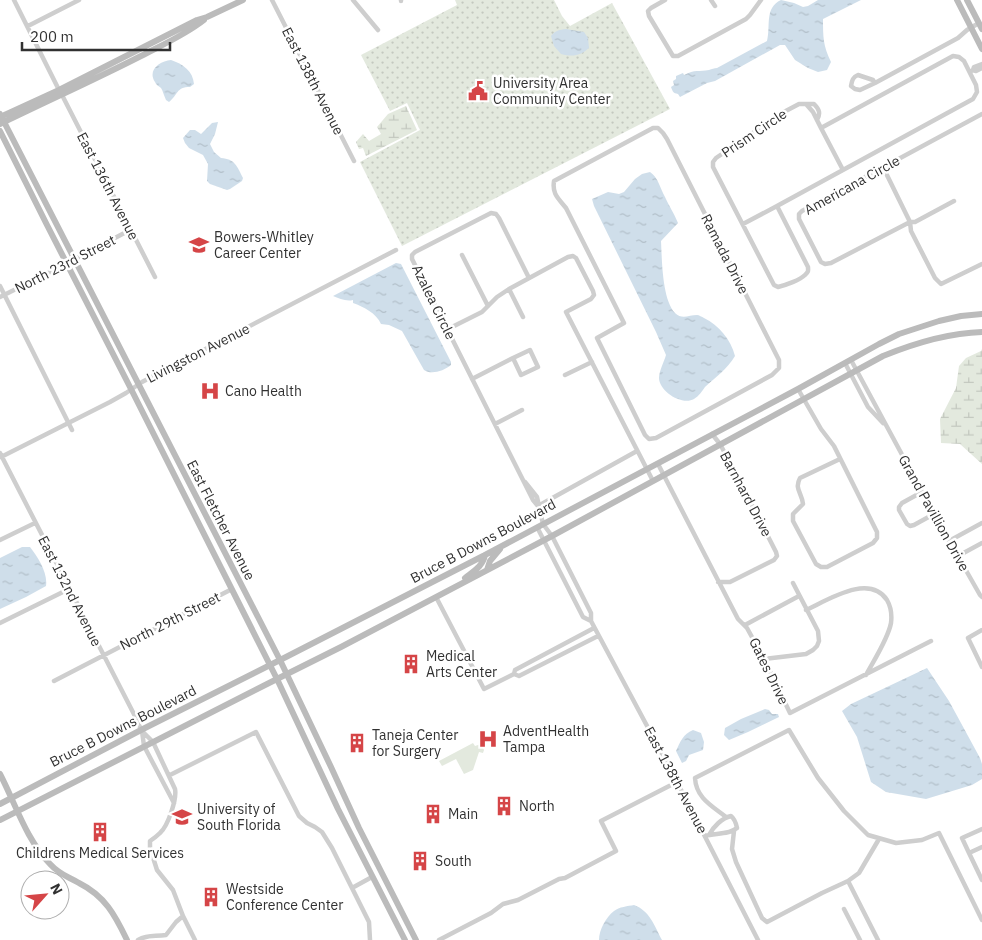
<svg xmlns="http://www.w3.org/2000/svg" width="982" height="940" font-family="'IBM Plex Sans',sans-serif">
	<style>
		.grass { fill: url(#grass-dots) }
		.wetland { fill: url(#wetland-marsh) }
		.garden { fill: #e3e9de }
		.water { fill: url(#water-ripples) }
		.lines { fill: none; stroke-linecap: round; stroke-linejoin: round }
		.street { stroke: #cecece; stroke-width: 4.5 }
		.secondary { stroke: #bbb; stroke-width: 6 }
		.labels { text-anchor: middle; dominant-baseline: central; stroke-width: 5; stroke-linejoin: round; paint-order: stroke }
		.street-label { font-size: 14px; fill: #313131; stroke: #fff }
		.poi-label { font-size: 14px; fill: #313131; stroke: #fff; text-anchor: start }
	</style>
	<defs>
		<pattern id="grass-dots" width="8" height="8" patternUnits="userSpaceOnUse" patternTransform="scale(1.25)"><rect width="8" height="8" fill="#e3e9de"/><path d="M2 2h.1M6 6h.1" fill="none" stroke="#c3c8bf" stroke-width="1.8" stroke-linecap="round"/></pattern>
		<pattern id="wetland-marsh" width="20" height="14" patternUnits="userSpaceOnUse" patternTransform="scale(1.25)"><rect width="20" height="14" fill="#e3e9de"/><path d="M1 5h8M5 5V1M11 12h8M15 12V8" fill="none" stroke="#c3c8bf"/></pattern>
		<pattern id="water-ripples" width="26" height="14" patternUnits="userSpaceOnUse" patternTransform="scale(1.25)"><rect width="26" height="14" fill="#cfdeea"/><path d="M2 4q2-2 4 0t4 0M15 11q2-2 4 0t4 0" fill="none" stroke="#b2bfc9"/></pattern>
	</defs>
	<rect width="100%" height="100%" fill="#fff"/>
	<path class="grass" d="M455 0H554L562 16 570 26 612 3 670 109 402 246 360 162 420 130 407 103 390 111 361 55 457 5Z"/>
	<path class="wetland" d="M406 106 417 130 366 156 363 148 359 149 356 142 363 134 369 141 381 134 377 127 388 114Z
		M982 349V464L960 444 941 443 940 419 956 388 959 366 966 358 981 351Z"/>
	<path class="garden" d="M473 743 475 746 481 744 484 750 483 753 479 752 473 770 464 774 456 759 442 766 439 761Z"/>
	<path class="water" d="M781 0 794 3 803 7 808 6 818 0H861L823 19C823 37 823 46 831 62L827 70 818 72 808 68 795 60 785 45H780L715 81 707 83 680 97 678 94C673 93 673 92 671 87L674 85 673 81 676 79V76L683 73 684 75C695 69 699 72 709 70 712 69 714 68 717 68L767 41C771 26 764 8 781 0Z
		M566 29 584 32 588 38 589 48C580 56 573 57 561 54L554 46 551 36C556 30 559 30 566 29Z
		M171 60C183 64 193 71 194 84L190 87C176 87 178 95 169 102L166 100C164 96 163 91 161 88 159 86 156 85 155 82 147 70 160 61 171 60Z
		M218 122 215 134 210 144 214 152 221 158C235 159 237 166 243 178L242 181 230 189 227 190 210 184 207 181 208 164 203 155 189 148 185 143 183 138 190 130H195L201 134 212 123Z
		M650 172C658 177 660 188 665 197 669 206 674 213 678 223L661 241C662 260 662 299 675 313 682 320 689 315 697 315 699 315 702 317 704 318 719 325 731 340 735 356 727 369 716 377 705 387 702 391 699 396 694 399 682 406 659 391 659 378 659 371 664 362 666 355L656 332 594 206 592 199 608 192 619 194 624 192 635 179 642 174Z
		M396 263 401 264 451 362V365C444 371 431 375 424 370L402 331 389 325 381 324C376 313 364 307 353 303V300C346 302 339 298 333 296Z
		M22 547H30C38 557 48 573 46 586L26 597 0 609V558Z
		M927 668 949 701 980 758 982 764V779L972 785 926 799 886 792 871 782 857 737 842 711 851 704Z
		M765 709 769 710 772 714H778L779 717 748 732 729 740 724 735 725 728 741 719Z
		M693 730 701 733 704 742 703 750 689 755 686 761 682 763 676 751C680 742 683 734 693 730Z
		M634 905C650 911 654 925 662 940H599C599 930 606 917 614 911 619 907 628 906 634 905Z"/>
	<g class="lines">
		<path class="street" d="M14 0 59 90
			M272 0 354 161
			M353 0 378 30
			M401 0V1
			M665 0 651 8 648 11 649 16 673 56H678L746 19 750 15 761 0
			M711 0 715 6
			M28 26 79 0
			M953 56 959 57 964 61 976 85 977 92 973 99 777 206 808 267C808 271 809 271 805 275 800 280 786 285 778 287L774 285 713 167V162L716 158 782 113 799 104H806L813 112 821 128Z
			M973 70 976 71 982 68
			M970 72 973 70 974 67 982 64
			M875 83 873 80 858 75C853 77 852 80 851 86L855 89 860 90 875 83 958 38 967 30 979 23
			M62 95 155 277
			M806 104H814C819 109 821 113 817 120
			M653 128H658L663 133 667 139 779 360V368L772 375 656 438 649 439 645 435 597 338 624 323 566 208C558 198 552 194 554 181Z
			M821 128 843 170
			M883 167 910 222 911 231 935 278 941 284 982 264
			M954 201 915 222H910L831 263 825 264 821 262 799 219V214L802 211 982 114
			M743 224 777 206
			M462 255 488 306
			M529 278 499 218 496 214 491 213 415 252 412 255V259L526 486 533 500 538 506
			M0 286 72 430
			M509 289 523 317
			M0 297 62 266 130 230
			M448 329 482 312 497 297 509 289 568 257 573 256 576 258 593 291 594 295 591 299 566 312 653 481
			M851 360 934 514 980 595 982 597
			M845 363 868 407 883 423
			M565 375 592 362
			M472 379 513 358 521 375 538 367 530 350 513 358
			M798 389 821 429 834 446 877 532V538L873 543 827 567H821L816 564 793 521V514L803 504C802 493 794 489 800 478L840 459
			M495 424 522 410
			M712 434 720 444 734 470 776 552 777 556 774 560 730 582H718
			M0 453 138 722 141 730 153 742 175 789C177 799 168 826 160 833 157 836 153 839 150 841V848L157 870 173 890 183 916 195 940
			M1 457 110 402 126 393 142 382 396 250
			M658 464 738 619 747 628 764 659 790 713 931 641
			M525 482 537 497 543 524 552 536 591 613V621L677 782 758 940
			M922 492 902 503 899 507V510L907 524 910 526 914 525 934 514
			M538 506 637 451
			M537 527 583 617 591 621
			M0 540 35 523
			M949 541 982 523
			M958 556 982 543
			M436 597 484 689 514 674
			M806 610C828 600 869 573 887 600 891 607 892 615 891 623 888 639 874 660 866 675
			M0 623 69 589
			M745 625 799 596
			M594 628 515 670 514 674 519 676 598 636
			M982 630 968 638 982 667
			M764 659 806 654 813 650 817 646 819 641 818 631 793 583
			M54 681 232 589
			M142 731 144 746 174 803
			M170 775 256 732 299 816 307 823 315 827 322 832 332 848 369 922 370 940
			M726 817C712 806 696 798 695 778L789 730 818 778 844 811 868 835 896 843 922 840 939 833 982 920
			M734 831 732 849 736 862 762 918 767 922 822 893 848 881 878 940
			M705 836C715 833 729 835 737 828 736 823 735 819 731 816 722 818 713 827 709 835
			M982 847 969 853 982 880
			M969 853 962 838 982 829
			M848 881 859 873 879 839
			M352 888 372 877
			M844 909 860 940
			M138 940C149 934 155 937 166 935L176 922 183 916
			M439 940 491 913 503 904 518 900 559 879 565 878 616 851 601 821 677 782"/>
		<path class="secondary" d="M957 0 982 49
			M967 0 982 29
			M0 114 280 660 331 767 359 828 416 940
			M0 117 59 90 197 20 207 17 243 0
			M0 124C47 101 94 80 141 56 162 45 185 35 204 20
			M0 131 47 225 131 389 277 679 338 809 405 940
			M487 570 490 561 500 549
			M465 578C474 571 483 566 485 555
			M0 774C16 805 26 839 50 864 60 875 67 876 79 883 105 896 115 915 127 940
			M0 804 141 730 286 657 485 555 798 389 879 344 899 334 939 321 961 316 982 314
			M0 820 277 679 341 647 552 536 883 356C915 343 947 333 982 332"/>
	</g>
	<defs>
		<symbol id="civic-bare" viewBox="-9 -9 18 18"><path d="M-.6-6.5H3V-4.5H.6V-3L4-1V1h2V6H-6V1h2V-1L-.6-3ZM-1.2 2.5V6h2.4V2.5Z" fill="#d54547" stroke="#fff" stroke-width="2.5" paint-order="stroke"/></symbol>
		<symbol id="school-bare" viewBox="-9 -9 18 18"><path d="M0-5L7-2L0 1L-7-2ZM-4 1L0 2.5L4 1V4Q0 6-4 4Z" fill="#d54547" stroke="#fff" stroke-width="2.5" paint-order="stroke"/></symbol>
		<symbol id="hospital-bare" viewBox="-9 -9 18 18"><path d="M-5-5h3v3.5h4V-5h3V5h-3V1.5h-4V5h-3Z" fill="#d54547" stroke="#fff" stroke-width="2.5" paint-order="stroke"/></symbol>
		<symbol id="building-bare" viewBox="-9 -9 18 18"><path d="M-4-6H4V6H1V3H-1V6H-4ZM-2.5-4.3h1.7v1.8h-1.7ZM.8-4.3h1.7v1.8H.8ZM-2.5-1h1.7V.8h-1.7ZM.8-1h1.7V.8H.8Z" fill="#d54547" stroke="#fff" stroke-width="2.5" paint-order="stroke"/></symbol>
		<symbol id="university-bare" viewBox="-9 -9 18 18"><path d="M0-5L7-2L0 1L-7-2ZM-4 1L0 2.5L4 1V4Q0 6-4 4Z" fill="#d54547" stroke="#fff" stroke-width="2.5" paint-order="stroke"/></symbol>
	</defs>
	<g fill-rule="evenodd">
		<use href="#civic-bare" x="464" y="77" width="28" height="28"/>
		<use href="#school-bare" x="185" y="231" width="28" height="28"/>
		<use href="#hospital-bare" x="196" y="377" width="28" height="28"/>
		<use href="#building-bare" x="397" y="650" width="28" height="28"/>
		<use href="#hospital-bare" x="474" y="725" width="28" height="28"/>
		<use href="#building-bare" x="343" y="729" width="28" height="28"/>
		<use href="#building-bare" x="490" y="792" width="28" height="28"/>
		<use href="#building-bare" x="419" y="800" width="28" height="28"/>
		<use href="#university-bare" x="168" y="803" width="28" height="28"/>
		<use href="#building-bare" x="86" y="818" width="28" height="28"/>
		<use href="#building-bare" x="406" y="847" width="28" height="28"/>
		<use href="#building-bare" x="197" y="883" width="28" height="28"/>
	</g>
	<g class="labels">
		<g class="street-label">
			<text transform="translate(313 81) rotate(63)">East 138th Avenue</text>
			<text transform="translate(754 133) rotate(-34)">Prism Circle</text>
			<text transform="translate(852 185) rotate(-29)">Americana Circle</text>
			<text transform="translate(108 186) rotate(63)">East 136th Avenue</text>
			<text transform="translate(725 254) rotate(63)">Ramada Drive</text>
			<text transform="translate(65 264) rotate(-27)">North 23rd Street</text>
			<text transform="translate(434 302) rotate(64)">Azalea Circle</text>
			<text transform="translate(198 353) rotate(-27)">Livingston Avenue</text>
			<text transform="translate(746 494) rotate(62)">Barnhard Drive</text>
			<text transform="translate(934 513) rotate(61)">Grand Pavillion Drive</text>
			<text transform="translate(221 520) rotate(63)">East Fletcher Avenue</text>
			<text transform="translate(483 541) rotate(-28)">Bruce B Downs Boulevard</text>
			<text transform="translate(70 591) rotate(63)">East 132nd Avenue</text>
			<text transform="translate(170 621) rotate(-27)">North 29th Street</text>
			<text transform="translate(769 671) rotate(64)">Gates Drive</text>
			<text transform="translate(123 726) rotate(-27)">Bruce B Downs Boulevard</text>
			<text transform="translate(676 780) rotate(62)">East 138th Avenue</text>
		</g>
		<g class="poi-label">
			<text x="493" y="83">University Area<tspan x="493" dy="16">Community Center</tspan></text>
			<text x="214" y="237">Bowers-Whitley<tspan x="214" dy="16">Career Center</tspan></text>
			<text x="225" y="391">Cano Health</text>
			<text x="426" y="656">Medical<tspan x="426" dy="16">Arts Center</tspan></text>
			<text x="503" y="731">AdventHealth<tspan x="503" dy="16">Tampa</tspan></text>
			<text x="372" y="735">Taneja Center<tspan x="372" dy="16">for Surgery</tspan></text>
			<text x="519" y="806">North</text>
			<text x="197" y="809">University of<tspan x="197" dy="16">South Florida</tspan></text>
			<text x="448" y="814">Main</text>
			<text x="100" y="853" text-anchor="middle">Childrens Medical Services</text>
			<text x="435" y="861">South</text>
			<text x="226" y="889">Westside<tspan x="226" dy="16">Conference Center</tspan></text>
		</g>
	</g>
	<g transform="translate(45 895) rotate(63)"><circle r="24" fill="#ffffff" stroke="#adadad"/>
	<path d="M0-4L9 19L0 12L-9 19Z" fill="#d54547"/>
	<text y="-8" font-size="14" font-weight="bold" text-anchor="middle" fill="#313131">N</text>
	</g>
	<path d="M22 42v8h148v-8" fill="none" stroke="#313131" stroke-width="2.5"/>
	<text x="30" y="42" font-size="15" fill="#313131" stroke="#ffffff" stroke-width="4" paint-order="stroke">200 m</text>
</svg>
